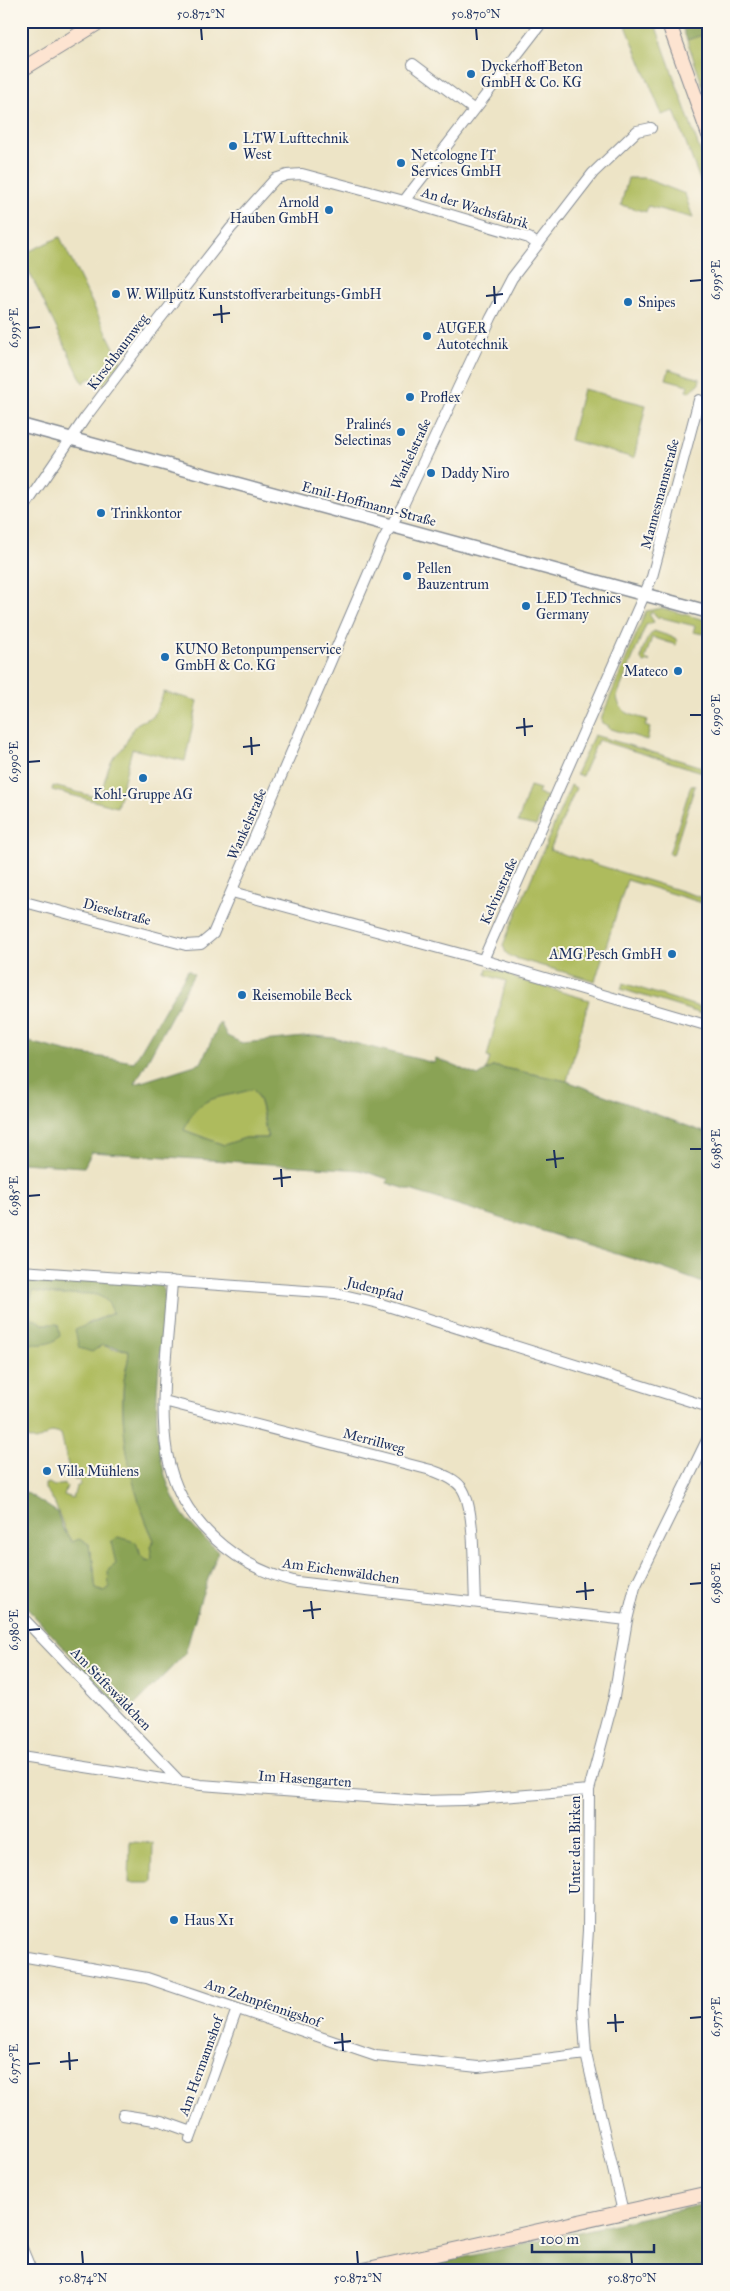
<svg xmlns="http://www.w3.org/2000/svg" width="730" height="2291" font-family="'IM FELL Great Primer',serif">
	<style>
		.green { fill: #aebb5d; stroke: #64755e }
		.forest { fill: #8aa354; stroke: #526959; fill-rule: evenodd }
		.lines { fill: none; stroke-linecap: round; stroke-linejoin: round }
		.minor-casing { stroke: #848a92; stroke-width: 12 }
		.tertiary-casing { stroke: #848a92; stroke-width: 15 }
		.secondary-casing { stroke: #848a92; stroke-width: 16 }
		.minor { stroke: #fff; stroke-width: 10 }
		.tertiary { stroke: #fff; stroke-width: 12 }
		.secondary { stroke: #fde4d1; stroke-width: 14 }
		.ticks { fill: none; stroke: #1b2f5e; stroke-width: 2 }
		.poi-dot { fill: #1f6fb2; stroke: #fbf7ec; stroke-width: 2 }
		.labels { text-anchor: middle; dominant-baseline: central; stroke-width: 4; stroke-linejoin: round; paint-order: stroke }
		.poi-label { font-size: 14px; fill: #1b2f5e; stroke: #fbf7ec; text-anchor: start }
		.street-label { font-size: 14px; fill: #1b2f5e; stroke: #fbf7ec }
		.neatline { fill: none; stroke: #1b2f5e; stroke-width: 2 }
		.ticks-label { font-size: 12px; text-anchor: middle; fill: #1b2f5e }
	</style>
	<rect width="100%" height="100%" fill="#fbf7ec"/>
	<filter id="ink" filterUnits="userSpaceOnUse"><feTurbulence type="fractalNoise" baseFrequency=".02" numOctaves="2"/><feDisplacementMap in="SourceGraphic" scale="10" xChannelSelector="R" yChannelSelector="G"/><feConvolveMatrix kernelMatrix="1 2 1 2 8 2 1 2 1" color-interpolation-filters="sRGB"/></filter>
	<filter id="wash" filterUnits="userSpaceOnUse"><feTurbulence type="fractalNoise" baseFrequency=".0096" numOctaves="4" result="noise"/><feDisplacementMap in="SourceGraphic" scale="20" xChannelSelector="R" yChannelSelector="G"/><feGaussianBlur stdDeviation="1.12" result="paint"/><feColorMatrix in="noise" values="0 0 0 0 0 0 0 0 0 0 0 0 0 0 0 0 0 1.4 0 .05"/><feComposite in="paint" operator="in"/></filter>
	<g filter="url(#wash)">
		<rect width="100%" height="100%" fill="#ede4c6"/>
		<path class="green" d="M624 21H654L709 176V204L674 111 662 115Z
			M709 33V104L687 40Z
			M628 178H644L685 194 693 218 648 206 646 212 621 205Z
			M60 237 121 362 103 385 90 378 83 383 21 255Z
			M669 369 700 379 699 384 689 392 686 391 688 385 666 379Z
			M583 389 646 405 634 458 570 440Z
			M662 608 709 621V635L693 632 695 626 659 617 658 619 653 612 649 614 654 622 646 625 617 696C619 714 633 715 648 720L645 726 650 728 647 740 608 728 609 726 602 723 601 719 646 611Z
			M654 631 675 638 677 641 676 645 652 637 645 659 650 661 644 663 641 660C641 651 647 636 654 631Z
			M164 692 198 701 185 761 132 749 117 807 52 790 53 786 100 798C104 784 106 770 114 757 117 753 122 750 124 746 136 726 129 725 153 717Z
			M594 735 709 769V774L598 740 582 776 576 774Z
			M571 785 576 788 550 850 707 899 709 893V905L627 880 595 981 511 957 506 953 503 945Z
			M691 785 695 786 673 855 669 854Z
			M530 786 540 789 538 794 548 797 536 826 518 822Z
			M487 968 515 975 514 978 589 1000 567 1081 499 1067H492L486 1070 490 1058 487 1057 506 981 486 975Z
			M623 983 709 1010V1016L621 989Z
			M253 1089C264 1103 262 1121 268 1138H245L224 1145 184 1130C186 1125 188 1117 192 1112 202 1096 235 1095 253 1089Z
			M33 1291C41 1292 49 1294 56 1295 77 1296 105 1285 113 1313L88 1323 98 1349 102 1345 113 1349 129 1350C129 1361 125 1370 124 1380 118 1429 133 1496 154 1540L150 1546 152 1558 150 1561 141 1558 139 1548 116 1565 109 1588 104 1592 96 1589C94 1582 95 1576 94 1568 94 1560 89 1553 89 1544L72 1542C60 1526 59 1503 45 1489V1484L49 1483 54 1486 65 1484 67 1486 64 1495 73 1498 76 1487 80 1485 79 1479H74C68 1474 64 1444 61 1434L52 1432 36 1441 21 1436V1342H34L50 1324C23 1326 28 1309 33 1291Z
			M130 1842 153 1843 152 1883H129Z"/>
		<path class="forest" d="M680 21H707L709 33 687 40Z
			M188 970 194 974 135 1084 201 1063 220 1022 227 1036 242 1043 314 1036 334 1038 434 1063 436 1058 478 1076 492 1067H499L567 1081 709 1134V1285L659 1267 387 1183 388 1179 360 1170 92 1152 84 1167 21 1163V1040L69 1052 134 1062ZM253 1089C264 1102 263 1122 268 1138H245L224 1145 184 1130C199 1092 219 1100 253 1089Z
			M30 1276 161 1284 166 1299C160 1369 142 1449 182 1513 191 1527 207 1540 218 1552L201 1598 185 1654 126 1714 21 1602V1489L57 1512 62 1527 72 1542 79 1539 89 1544C89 1553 94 1560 94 1569 95 1576 94 1582 96 1589L104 1592 109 1588 108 1570 116 1564 111 1542 118 1537 136 1542 140 1554 145 1560 149 1561 152 1558 150 1546 154 1540C132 1493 119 1433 124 1381 125 1370 129 1361 129 1350L102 1345 92 1352 79 1348 75 1330 113 1313C105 1285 77 1296 56 1295 49 1294 41 1292 33 1291L28 1312 29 1316 43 1324H58L60 1336C50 1347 35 1345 21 1342V1292Z
			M709 2203V2270H407Z"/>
	</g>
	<g filter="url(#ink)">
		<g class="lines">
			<defs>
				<path id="minor" d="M413 64 473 109
					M404 201 543 21
					M21 512 85 418 159 320 231 228 275 179 287 175 302 174 404 201 529 238 537 244
					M232 892 483 960 709 1026
					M21 901 186 945 201 944 213 934 383 540 404 503 491 318 512 278 593 173 637 131 651 128
					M483 960 652 577 699 400
					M21 1271 335 1293 378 1303 709 1407
					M172 1281C169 1334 158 1401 167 1453 178 1519 234 1567 297 1582L627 1620
					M164 1401 431 1470C441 1474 454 1478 461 1487 476 1506 473 1575 475 1601
					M21 1616 180 1782
					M21 1757 201 1785 422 1801 463 1800 589 1790
					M21 1956 147 1978 376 2056 478 2067 586 2054
					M123 2115 161 2121 192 2132
					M190 2139 237 2009
					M623 2212 586 2054 583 2008 588 1930 589 1790 614 1697 627 1620 635 1587 709 1436
					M21 2246 31 2270"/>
				<path id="tertiary" d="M21 425 709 612"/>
				<path id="secondary" d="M668 21 709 135
					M21 70 101 21
					M364 2270 709 2193"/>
			</defs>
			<use href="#minor" class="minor-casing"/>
			<use href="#tertiary" class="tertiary-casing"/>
			<use href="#secondary" class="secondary-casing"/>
			<use href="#minor" class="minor"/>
			<use href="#tertiary" class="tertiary"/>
			<use href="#secondary" class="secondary"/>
		</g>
	</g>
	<path class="ticks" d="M201 28 202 40M476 28 477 40M690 281 702 280M494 286 495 304M486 296 503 294M221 305 222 323M213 315 230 313M28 328 40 327M690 715H702M524 718 525 736M516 728 533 726M251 737 252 755M243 747 260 745M28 762 40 761M690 1149H702M554 1150 556 1168M546 1160 564 1158M281 1169 282 1187M273 1179 291 1177M28 1196 40 1195M585 1582 586 1600M690 1584 702 1583M576 1592 594 1590M311 1601 313 1619M303 1611 321 1609M28 1630 40 1629M615 2014 616 2032M690 2018 702 2017M607 2023 624 2022M342 2033 343 2051M334 2043 351 2041M69 2052 70 2070M60 2062 78 2060M28 2064 40 2063M82 2251 83 2264M357 2251 358 2264M631 2251 632 2264"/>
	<g class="poi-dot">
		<circle cx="471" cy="74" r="5"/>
		<circle cx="233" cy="146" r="5"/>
		<circle cx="401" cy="163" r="5"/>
		<circle cx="329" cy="210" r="5"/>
		<circle cx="116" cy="294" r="5"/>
		<circle cx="628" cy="302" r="5"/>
		<circle cx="427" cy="336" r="5"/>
		<circle cx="410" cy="397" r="5"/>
		<circle cx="401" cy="432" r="5"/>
		<circle cx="431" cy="473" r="5"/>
		<circle cx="101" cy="513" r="5"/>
		<circle cx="407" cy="576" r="5"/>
		<circle cx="526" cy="606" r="5"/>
		<circle cx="165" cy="657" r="5"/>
		<circle cx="678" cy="671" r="5"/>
		<circle cx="143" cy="778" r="5"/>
		<circle cx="672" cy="954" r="5"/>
		<circle cx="242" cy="995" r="5"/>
		<circle cx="47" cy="1471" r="5"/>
		<circle cx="174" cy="1920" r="5"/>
	</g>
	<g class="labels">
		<g class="poi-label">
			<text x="481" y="66">Dyckerhoff Beton<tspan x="481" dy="16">GmbH &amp; Co. KG</tspan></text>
			<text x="243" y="138">LTW Lufttechnik<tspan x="243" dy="16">West</tspan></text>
			<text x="411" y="155">Netcologne IT<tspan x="411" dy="16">Services GmbH</tspan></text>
			<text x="319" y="202" text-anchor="end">Arnold<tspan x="319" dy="16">Hauben GmbH</tspan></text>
			<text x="126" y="294">W. Willpütz Kunststoffverarbeitungs-GmbH</text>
			<text x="638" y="302">Snipes</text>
			<text x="437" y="328">AUGER<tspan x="437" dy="16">Autotechnik</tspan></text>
			<text x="420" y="397">Proflex</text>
			<text x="391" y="424" text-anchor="end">Pralinés<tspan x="391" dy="16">Selectinas</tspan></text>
			<text x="441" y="473">Daddy Niro</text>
			<text x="111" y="513">Trinkkontor</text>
			<text x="417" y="568">Pellen<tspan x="417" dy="16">Bauzentrum</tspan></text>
			<text x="536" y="598">LED Technics<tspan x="536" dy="16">Germany</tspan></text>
			<text x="175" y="649">KUNO Betonpumpenservice<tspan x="175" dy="16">GmbH &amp; Co. KG</tspan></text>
			<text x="668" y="671" text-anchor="end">Mateco</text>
			<text x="143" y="794" text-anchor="middle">Kohl-Gruppe AG</text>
			<text x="662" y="954" text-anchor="end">AMG Pesch GmbH</text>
			<text x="252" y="995">Reisemobile Beck</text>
			<text x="57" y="1471">Villa Mühlens</text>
			<text x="184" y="1920">Haus X1</text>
		</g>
		<g class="street-label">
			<text transform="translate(475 208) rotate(17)">An der Wachsfabrik</text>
			<text transform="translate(118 352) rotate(-53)">Kirschbaumweg</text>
			<text transform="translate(411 454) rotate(-65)">Wankelstraße</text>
			<text transform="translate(660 494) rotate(-75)">Mannesmannstraße</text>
			<text transform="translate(369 504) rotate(15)">Emil-Hoffmann-Straße</text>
			<text transform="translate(247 824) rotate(-66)">Wankelstraße</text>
			<text transform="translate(499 891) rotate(-66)">Kelvinstraße</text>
			<text transform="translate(117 912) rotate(15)">Dieselstraße</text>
			<text transform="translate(375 1289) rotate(15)">Judenpfad</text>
			<text transform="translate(374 1441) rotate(15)">Merrillweg</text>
			<text transform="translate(341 1571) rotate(8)">Am Eichenwäldchen</text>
			<text transform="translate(111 1689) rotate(46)">Am Stiftswäldchen</text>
			<text transform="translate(305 1779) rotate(4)">Im Hasengarten</text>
			<text transform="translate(575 1845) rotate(-90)">Unter den Birken</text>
			<text transform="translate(263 2003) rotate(19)">Am Zehnpfennigshof</text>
			<text transform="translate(201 2066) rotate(-70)">Am Hermannshof</text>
		</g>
	</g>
	<rect width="730" height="2291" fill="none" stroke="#fbf7ec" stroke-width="55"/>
	<path d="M532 2244v8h122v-8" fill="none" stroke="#1b2f5e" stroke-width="2.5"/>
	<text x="540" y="2244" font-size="15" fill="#1b2f5e" stroke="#fbf7ec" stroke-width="4" paint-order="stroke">100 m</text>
	<rect x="28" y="28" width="674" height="2236" class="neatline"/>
	<g class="ticks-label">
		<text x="201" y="18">50.872°N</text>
		<text x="476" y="18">50.870°N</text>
		<text transform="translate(716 280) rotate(-90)" y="4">6.995°E</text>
		<text transform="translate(14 328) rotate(-90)" y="4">6.995°E</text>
		<text transform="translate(716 715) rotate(-90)" y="4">6.990°E</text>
		<text transform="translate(14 762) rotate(-90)" y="4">6.990°E</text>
		<text transform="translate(716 1149) rotate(-90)" y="4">6.985°E</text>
		<text transform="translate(14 1196) rotate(-90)" y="4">6.985°E</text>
		<text transform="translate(716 1583) rotate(-90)" y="4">6.980°E</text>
		<text transform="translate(14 1630) rotate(-90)" y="4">6.980°E</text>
		<text transform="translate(716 2017) rotate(-90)" y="4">6.975°E</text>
		<text transform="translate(14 2064) rotate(-90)" y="4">6.975°E</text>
		<text x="83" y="2282">50.874°N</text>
		<text x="358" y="2282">50.872°N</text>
		<text x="632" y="2282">50.870°N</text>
	</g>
</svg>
